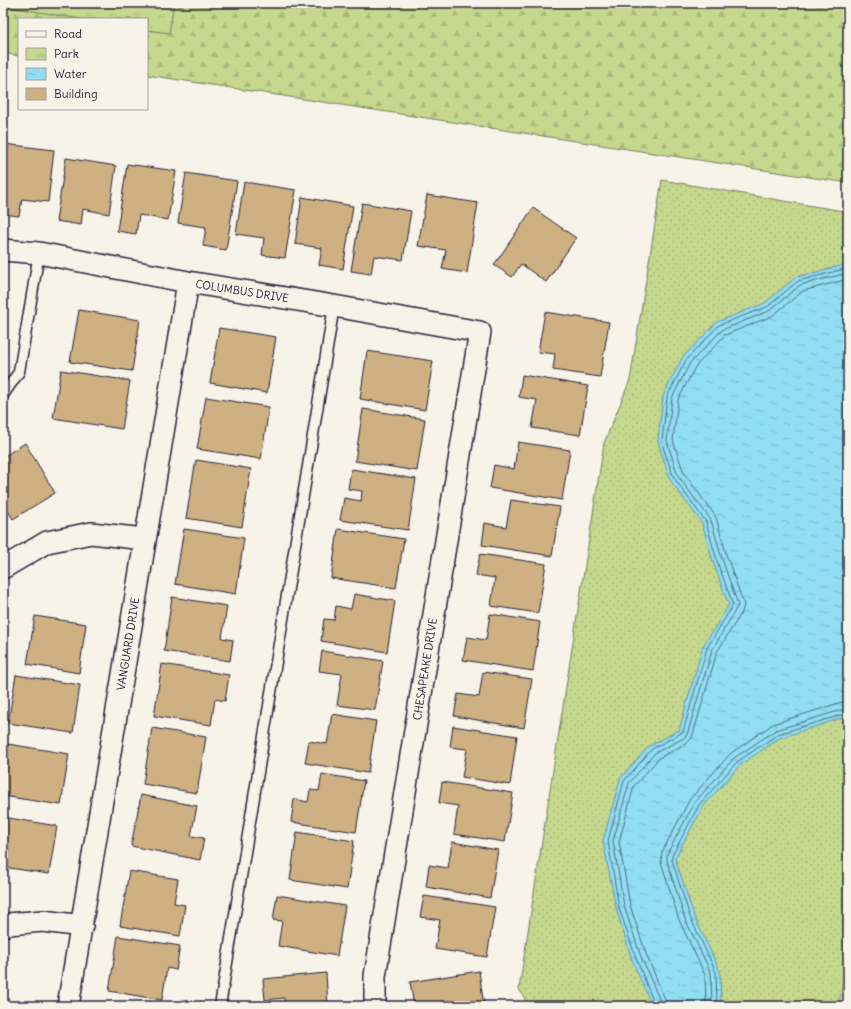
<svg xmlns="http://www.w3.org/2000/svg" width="851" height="1009" font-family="Delius,sans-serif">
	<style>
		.grass { fill: url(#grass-dots); stroke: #747d64 }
		.forest { fill: url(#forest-firs); stroke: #747d64 }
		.park { fill: url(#park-tufts); stroke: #747d64 }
		.water { fill: url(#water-ripples); stroke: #6592a8 }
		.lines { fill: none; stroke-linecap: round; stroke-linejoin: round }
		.shore { stroke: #4e6d84; stroke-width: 1 }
		.building { fill: #cfb083; stroke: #22223b }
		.lane-casing { stroke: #22223b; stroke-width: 13 }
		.street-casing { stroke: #22223b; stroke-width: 24 }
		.lane { stroke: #f7f3e8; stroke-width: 10 }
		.street { stroke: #f7f3e8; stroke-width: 21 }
		.labels { text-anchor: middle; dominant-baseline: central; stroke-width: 4; stroke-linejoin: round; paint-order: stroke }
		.street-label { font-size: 11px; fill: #22223b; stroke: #f7f3e8 }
	</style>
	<defs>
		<pattern id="grass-dots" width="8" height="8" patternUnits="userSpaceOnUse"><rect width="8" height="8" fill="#c6d88d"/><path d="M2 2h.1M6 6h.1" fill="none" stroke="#aab97b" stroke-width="1.8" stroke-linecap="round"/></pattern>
		<pattern id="forest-firs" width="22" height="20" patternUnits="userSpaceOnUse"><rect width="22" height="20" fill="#c6d88d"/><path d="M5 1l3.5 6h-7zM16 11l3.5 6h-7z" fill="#aab97b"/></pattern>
		<pattern id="park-tufts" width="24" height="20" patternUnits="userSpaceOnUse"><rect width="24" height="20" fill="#c6d88d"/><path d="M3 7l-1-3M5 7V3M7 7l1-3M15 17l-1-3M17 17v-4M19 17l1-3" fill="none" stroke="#aab97b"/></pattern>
		<pattern id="water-ripples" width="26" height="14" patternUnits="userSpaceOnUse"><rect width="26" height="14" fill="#91ddf1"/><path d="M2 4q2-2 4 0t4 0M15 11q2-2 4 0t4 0" fill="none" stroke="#7dbdd0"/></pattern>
	</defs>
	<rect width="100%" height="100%" fill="#f7f3e8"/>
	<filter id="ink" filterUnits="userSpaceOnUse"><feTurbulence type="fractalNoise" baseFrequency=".025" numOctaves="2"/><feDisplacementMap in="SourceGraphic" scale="8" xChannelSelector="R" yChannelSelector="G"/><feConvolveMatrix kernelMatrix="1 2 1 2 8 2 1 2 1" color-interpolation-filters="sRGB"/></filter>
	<g filter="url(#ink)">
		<path class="grass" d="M662 180 848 212V948L839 1006H529L519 989 604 443 630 380Z"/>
		<path class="forest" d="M3 3H848V183L147 75V19H19V56L3 53Z"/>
		<path class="park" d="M3 3H174L169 33 147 30V19H81L3 6Z"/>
		<path class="water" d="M848 264V716L780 738 740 765 703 807 675 858 694 916 720 971 721 1006H652L632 960 616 908 603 841 620 779 649 746 679 730 703 646 729 605 713 562 702 523 670 480 661 451 658 441 663 396 682 358 717 322 765 303 796 277Z"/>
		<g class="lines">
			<path class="shore" d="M655 1006 636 958 619 908 608 841 624 781 652 749 683 732 707 648 733 605 717 561 706 522 674 478 664 450 662 441 667 397 686 360 719 325 767 307 798 281 848 268
				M660 1006V1001L641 957 624 906 613 841 629 783 655 753 684 738 687 735 712 650 736 609 738 605 722 559 711 520 678 476 669 448 667 440 672 398 690 363 722 330 769 311 800 285 848 273
				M666 1006 665 999 646 954 630 905 619 842 634 786 659 758 687 743 692 738 717 652 742 612 744 605 727 557 716 517 684 473 675 447 673 440 678 400 695 367 725 335 772 316 803 291 848 279
				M706 1006 705 975 679 920 661 862 662 852 690 799 730 754 773 724 842 702H848
				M712 1006 711 973 685 919 667 861V854L695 802 734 758 776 730 848 708
				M717 1006 716 972 690 917 672 860V856L699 805 737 762 778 734 848 713"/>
		</g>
		<path class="building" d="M4 144 54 150 48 202 22 199 19 216 3 214Z
			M66 158 116 166 109 214 83 209 81 225 56 221Z
			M127 164 176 171 168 220 139 215 136 234 117 231Z
			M186 173 237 181 226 250 203 246 206 227 178 223Z
			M244 182 296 190 285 258 262 255 264 238 236 234Z
			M427 195 478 203 467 273 442 269 446 250 418 246Z
			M302 197 353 206 343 269 319 265 322 248 295 244Z
			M362 203 411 211 403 260 374 256 371 274 351 271Z
			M533 208 576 238 546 282 521 264 512 277 494 265Z
			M79 310 140 320 132 371 70 362Z
			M545 312 609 322 600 377 553 370 555 354 538 352Z
			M219 328 276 337 267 393 210 383Z
			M367 351 433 361 425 410 360 399Z
			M61 370 130 381 122 429 53 418Z
			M522 375 588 386 580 435 532 428 537 400 519 397Z
			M206 397 269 407 261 459 197 449Z
			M363 409 425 419 417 471 355 461Z
			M518 442 570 450 562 500 490 488 494 465 514 469Z
			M25 443 55 493 13 519 3 503V457Z
			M196 460 251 469 242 527 186 518Z
			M351 469 416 479 408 530 340 520 344 498 361 501 362 491 348 489Z
			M511 500 560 507 552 556 482 545 485 523 506 527Z
			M184 529 244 538 236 594 175 584Z
			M338 529 404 539 396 588 331 578Z
			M480 554 546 564 538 613 491 606 495 578 476 575Z
			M354 594 395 601 387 652 321 641 324 619 334 620 336 606 351 609Z
			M172 597 227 606 222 638 233 640 230 661 164 651Z
			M490 614 540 622 533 671 463 660 467 637 486 640Z
			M35 616 86 624 79 673 27 664Z
			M322 651 383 661 375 710 337 705 342 674 319 671Z
			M162 664 229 675 225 701 215 699 211 725 154 716Z
			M483 672 532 679 524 728 454 716 458 694 479 697Z
			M16 675 80 685 73 733 8 723Z
			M332 714 376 721 368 773 305 763 309 741 327 744Z
			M453 726 517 736 510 785 462 777 467 749 450 747Z
			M152 728 206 737 197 793 143 784Z
			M8 744 69 754 61 805 3 796V774Z
			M322 774 364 781 356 832 291 822 294 799 308 802 310 790 319 791Z
			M442 782 513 793 505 842 454 834 458 806 439 803Z
			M141 795 197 806 191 836 204 838 200 860 131 846Z
			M3 817 57 826 49 874 3 867Z
			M297 832 354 841 347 889 290 880Z
			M452 842 498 850 490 898 426 887 429 865 448 868Z
			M129 871 178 879 174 903 185 905 180 936 120 926Z
			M277 895 345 906 337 956 278 946 282 921 273 920Z
			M424 896 495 907 487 957 435 949 440 920 420 917Z
			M118 936 180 946 176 970 167 968 162 1000 109 991Z
			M479 971 484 1006H414L410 982Z
			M326 973 328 1006H285L284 998 265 1000 263 979Z"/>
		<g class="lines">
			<defs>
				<path id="lane" d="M3 395 19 372 39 253
					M220 1006 334 306"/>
				<path id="street" d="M3 250 39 253 188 282 334 306 480 332 375 976V1006
					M3 568 47 542 91 533 144 539
					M3 926 8 924 43 921 82 926
					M68 1006 188 282"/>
			</defs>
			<use href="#lane" class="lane-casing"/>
			<use href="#street" class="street-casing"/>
			<use href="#lane" class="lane"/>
			<use href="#street" class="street"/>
		</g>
	</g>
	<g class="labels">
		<g class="street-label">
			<text transform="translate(242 291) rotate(9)">COLUMBUS DRIVE</text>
			<text transform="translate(128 644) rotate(-81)">VANGUARD DRIVE</text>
			<text transform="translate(425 669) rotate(-81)">CHESAPEAKE DRIVE</text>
		</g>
	</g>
	<rect width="851" height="1009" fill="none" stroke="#f7f3e8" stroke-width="16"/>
	<rect x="8" y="8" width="835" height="993" fill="none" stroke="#22223b" stroke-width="1.5" filter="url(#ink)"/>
	<rect x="18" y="18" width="130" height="92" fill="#f7f3e8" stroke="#a29fa3"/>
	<rect x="26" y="31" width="20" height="6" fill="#f7f3e8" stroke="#a29fa3"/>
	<text x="54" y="38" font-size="12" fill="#22223b">Road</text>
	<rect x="26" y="48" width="20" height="12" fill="url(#park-tufts)" stroke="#a29fa3"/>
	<text x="54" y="58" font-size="12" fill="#22223b">Park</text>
	<rect x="26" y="68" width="20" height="12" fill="url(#water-ripples)" stroke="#a29fa3"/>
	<text x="54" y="78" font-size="12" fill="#22223b">Water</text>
	<rect x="26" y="88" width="20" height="12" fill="#cfb083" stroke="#a29fa3"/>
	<text x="54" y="98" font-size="12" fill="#22223b">Building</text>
</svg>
